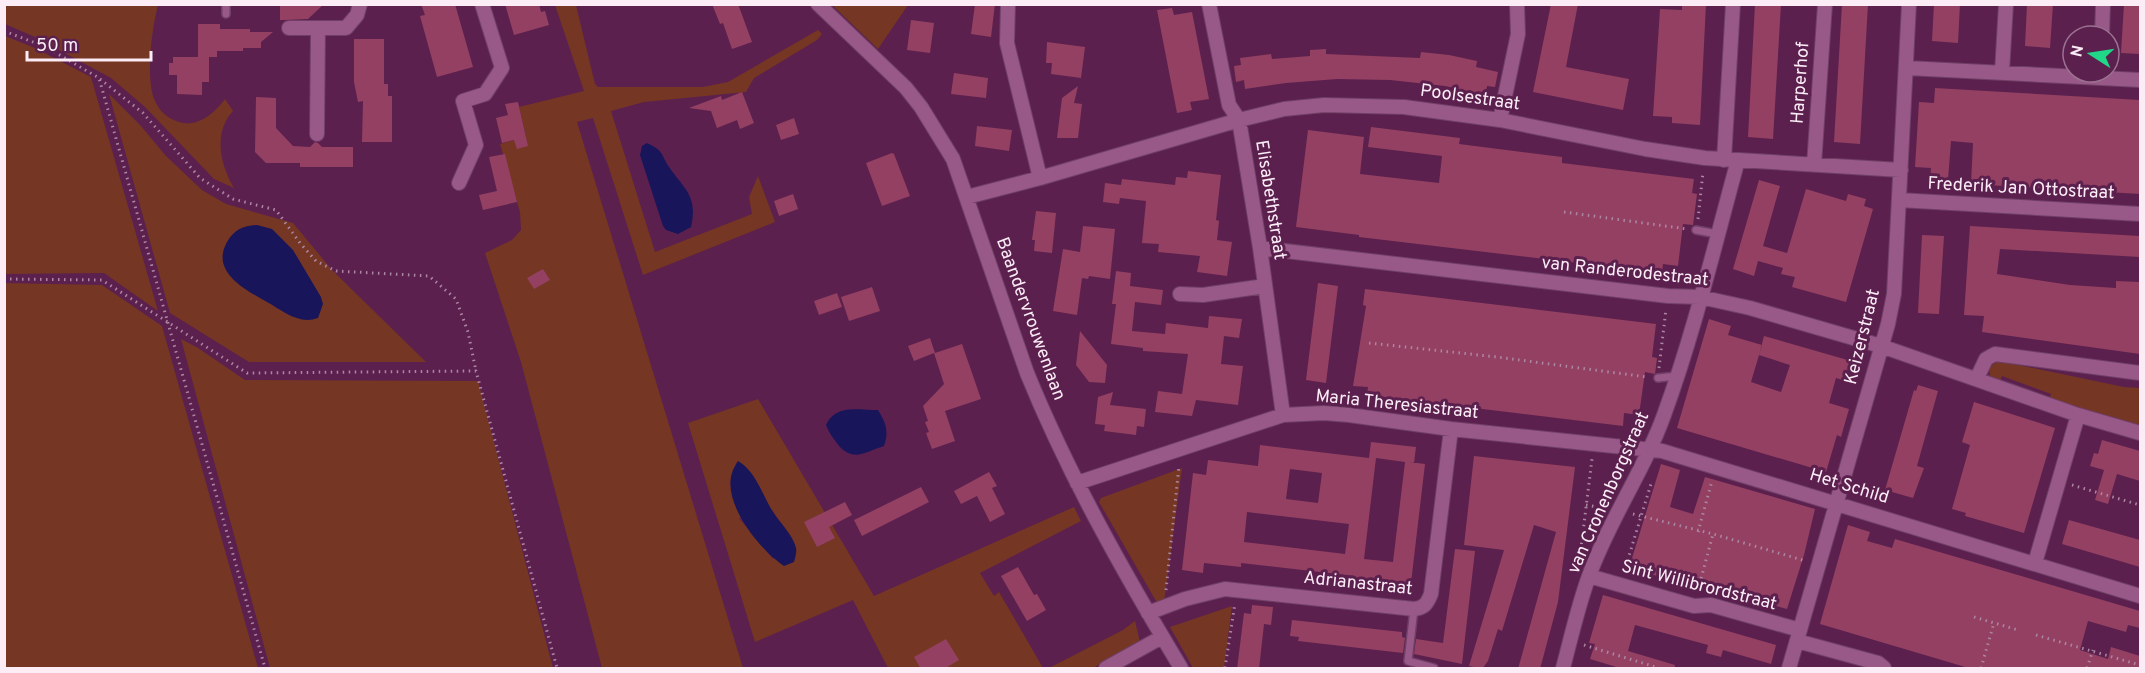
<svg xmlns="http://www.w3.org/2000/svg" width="2145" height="673" font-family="Overpass,sans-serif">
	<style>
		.green { fill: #753624; fill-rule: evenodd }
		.water { fill: #19155a }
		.building { fill: #944062; fill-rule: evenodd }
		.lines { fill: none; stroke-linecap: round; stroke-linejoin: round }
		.service-casing { stroke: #6f3f66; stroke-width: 10 }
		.minor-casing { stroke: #6f3f66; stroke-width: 16 }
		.path { stroke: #ac87a3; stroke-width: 3; stroke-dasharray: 1.5 4.5; stroke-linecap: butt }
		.service { stroke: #985888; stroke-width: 7 }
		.minor { stroke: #985888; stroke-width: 14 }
		.labels { text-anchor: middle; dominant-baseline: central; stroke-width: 6; stroke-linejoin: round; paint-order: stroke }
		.street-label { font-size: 18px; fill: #fbecf6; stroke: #5b204e }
	</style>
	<rect width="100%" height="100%" fill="#5b204e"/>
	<path class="green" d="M5 4 158 5C152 28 145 79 155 101 160 113 170 120 183 123 200 126 215 112 225 99L233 111C213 133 220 164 234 188L214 179 145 107 111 78 35 37 5 24Z
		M555 5H576L595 84 598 87H703L728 82 818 30 822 34 817 40 754 78 746 92 644 102 611 111 655 252 752 214 749 197 758 176 775 222 643 275 593 118 577 122 743 668H602L521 362 485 253 512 240 521 230 520 212 500 144 526 137 519 107 584 91Z
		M832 5H908L878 49Z
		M5 36 35 48 91 77 158 311 104 273 5 274Z
		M109 94 141 126 166 156 202 190 226 204 293 223 332 270 426 362H249L170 313Z
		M5 283 102 285 162 326 258 668H5Z
		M181 339 198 348 245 380 478 381 553 668H270Z
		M1999 361 2124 387 2140 388V426L2049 400 2051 394 2002 376 1999 382 1990 376 1989 367Z
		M758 399 874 596 1074 507 1081 521 980 573 994 596 999 592 1043 668H888L853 600 755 642 688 423ZM772 510 790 536 773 559 739 518Z
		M1182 468 1164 602 1156 601 1099 502 1101 498Z
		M1232 606 1224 668H1193L1170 627Z
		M1135 621 1140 642 1093 668H1049L1123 630Z"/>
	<path class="water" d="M647 143C664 151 660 153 669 167 685 190 698 196 691 227L678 234 666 230 663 226 640 155 642 146Z
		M257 225 272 229 293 250 321 297 323 304 318 318C299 325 283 311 267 302 246 290 210 272 227 242 235 229 243 226 257 225Z
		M878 410C886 423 889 431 884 446 865 452 854 462 839 446 834 439 829 433 826 425 836 404 857 410 878 410Z
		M738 461C756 471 762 495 773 512 780 523 793 535 796 548 797 552 795 558 794 562L784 566C761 551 722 504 732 473 733 469 736 464 738 461Z"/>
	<path class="building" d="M280 4H324L308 19 285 20H280Z
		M421 4H455L473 67 437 77 420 16 425 15Z
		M505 4H539L541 12 545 11 549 25 514 35Z
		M712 4H738L752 42 732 49 723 23 720 24Z
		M975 4H995L991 37 971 34Z
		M1551 4H1578L1566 67 1629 79 1623 110 1533 92Z
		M1682 4H1706L1700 125 1672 123V117L1653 116 1660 9 1682 10Z
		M1755 4H1781L1773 139 1748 137Z
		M1842 4H1868L1860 144 1834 142Z
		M1934 4H1960L1958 43 1932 41Z
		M2027 4H2053L2050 48 2025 46Z
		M2124 4H2140V54L2121 53Z
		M1172 8 1174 15 1192 12 1209 99 1190 102 1192 110 1177 113 1157 10Z
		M911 20 934 23 930 53 907 50Z
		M198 24H220V29H250V32H273L261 42V48H243V51H217V57H207H209V82H202V95L177 94V75H169V63H173V57H198Z
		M354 39H384V84H388V96H392V142H362L363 101 358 102 354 82Z
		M1047 42 1085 47 1081 78 1051 74 1052 63H1046Z
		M1326 49V54L1420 58 1421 52 1449 55 1477 61 1476 67 1498 72 1495 87 1487 86 1486 95 1445 86 1390 80 1337 79 1286 83 1245 89 1244 80 1236 82 1234 66 1241 65 1240 58 1271 54 1272 59 1310 56V50Z
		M954 73 988 78 986 98 951 94Z
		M1078 86 1074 103 1082 104 1078 138H1057L1062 98Z
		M1935 88 2140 100V194L1971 184 1973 143 1951 141 1948 180 1946 183 1930 182 1931 168 1915 167 1917 135 1919 102 1934 103Z
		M742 92 754 123 740 129 737 120 717 128 711 111 689 108 721 96 722 100Z
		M256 97 276 98V128L293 146 310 147 315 142 318 143 322 147H353V167H300V163H266L255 152Z
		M518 102 528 146 517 149 514 140 502 143 496 118 508 115 505 104Z
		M794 118 799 134 781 140 776 125Z
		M977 126 1012 130 1009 151 975 146Z
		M1371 127 1460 138 1459 144 1562 157V163L1694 179 1692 193 1697 194 1693 225 1683 224 1678 266 1663 264 1662 273 1359 237V235L1296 227 1308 130 1364 137 1360 174 1439 183 1442 156 1368 147Z
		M892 153 894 154 910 196 882 206 866 163Z
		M505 154 517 202 483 210 479 195 497 191 489 157Z
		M1188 171 1221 175 1216 220 1219 221 1217 240 1232 242 1227 276 1197 272 1200 256 1158 252 1159 244 1142 243 1146 201 1120 198 1119 204 1103 202 1105 183 1121 185 1122 179 1175 185 1176 177 1187 178Z
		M1759 180 1780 186 1763 246 1787 253 1806 189 1846 201 1848 194 1866 199 1864 206 1873 209 1846 302 1792 287 1795 277 1781 274 1783 268 1758 261 1754 276 1733 269Z
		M793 194 798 209 779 216 774 201Z
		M1036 211 1056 213 1052 253 1034 251 1035 240H1032Z
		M1083 226 1115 229 1110 279 1089 276 1088 279 1082 278 1077 315 1053 311 1063 249 1080 252Z
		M1970 226 2140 236V257L2000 249 1997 274 2070 285 2116 288V281L2140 282V354L1982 332 1984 316 1964 315Z
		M1922 235 1944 236 1939 314 1918 313Z
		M543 269 550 280 534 289 527 278Z
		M1116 271 1131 273 1130 286 1163 290 1161 305 1135 302 1132 331 1165 334 1166 323 1208 328 1209 316 1242 319 1239 338 1224 336 1221 364 1243 366 1238 405 1196 400 1192 416 1155 412 1158 391 1182 394 1188 354 1143 351V348L1111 344 1116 304H1112Z
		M1318 283 1338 286 1326 383 1306 380Z
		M872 287 880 311 849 321 841 297Z
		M1365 289 1656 324 1652 357 1657 358 1655 374 1645 372 1639 415 1624 413 1623 426 1367 395 1368 387 1353 386 1366 306 1363 305Z
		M837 293 842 307 819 315 814 301Z
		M1709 319 1731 326 1728 335 1762 345 1751 382 1781 392 1790 365 1759 355 1764 336 1858 363 1852 383 1836 378 1829 403 1849 409 1841 437 1837 435 1826 472 1677 428Z
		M1080 331 1107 365 1105 383 1089 382 1076 365Z
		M930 338 935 353 962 344 981 399 945 411 955 441 932 449 926 433 929 432 925 422 928 421 923 406 944 384 934 353 914 361 908 346Z
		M1918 385 1938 391 1917 466 1924 468 1913 498 1885 490 1914 390 1916 391Z
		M1113 392 1110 405 1146 409 1144 427 1137 426 1136 435 1104 431 1105 425 1095 424 1098 397Z
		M1974 402 2055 428 2024 533 1965 516 1966 513 1952 509 1970 445 1962 442Z
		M2102 440 2140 451V481L2117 474 2108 504 2095 500 2104 470 2090 466 2094 453 2098 454Z
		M1371 442 1416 447 1414 463 1409 462 1425 464 1411 583 1393 581V588L1376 586 1355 583V576L1241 563V567L1204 563 1203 573 1182 570 1193 473 1206 475 1208 460 1258 466 1260 445 1369 458ZM1376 458 1405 462 1393 562 1364 559ZM1290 469 1322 473 1318 503 1286 499ZM1247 512 1349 524 1345 554 1244 542Z
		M1474 456 1575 467 1558 602 1540 669H1518L1556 532 1534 525 1502 631 1498 629 1488 661 1482 669 1469 666 1504 550 1464 545Z
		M1661 464 1680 470 1670 507 1693 514 1705 477 1815 509 1804 555 1787 609 1694 582 1693 586 1629 568Z
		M989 472 997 486 992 488 1005 514 990 522 977 496 961 504 954 491Z
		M921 487 929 502 862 536 854 520Z
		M845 502 852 515 829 527 835 538 817 547 804 522Z
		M2069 520 2140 540V567L2062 544Z
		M1848 525 1870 532 1867 541 1892 548 1895 539 2140 611V628L2128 625 2126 632 2088 621 2080 650 2108 659 2111 647 2140 656V669H1972L1820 624Z
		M1455 549 1475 551 1462 664 1414 654 1416 639 1443 643Z
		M1018 567 1034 595 1037 594 1046 610 1027 621 1001 576Z
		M1603 595 1776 645 1771 664 1723 650 1721 657 1706 653 1708 645 1635 625 1628 651 1675 665 1674 669H1623L1590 659 1595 644 1589 643Z
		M1252 605 1273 607 1271 625 1264 624 1259 669H1237L1244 613 1251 614Z
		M1292 620 1402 632V637L1405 638 1403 653 1298 641 1299 637 1290 636Z
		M946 639 959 660 944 669H921L914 657Z"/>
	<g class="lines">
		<defs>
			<path id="service" d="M226 4V14
				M1696 230 1717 234
				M1658 378 1677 376
				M1414 609 1408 661 1434 668"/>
			<path id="minor" d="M818 4 906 88 921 107 953 159 1027 373C1069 476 1124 573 1181 668
				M1008 4 1007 43 1040 178
				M1209 4 1229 105 1239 120 1260 248 1283 415
				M289 28H346L357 15 360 4
				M2102 36 2103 4
				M1907 68 2140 80
				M2002 72 2006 4
				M1500 120 1518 34 1517 4
				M317 134 318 28
				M1724 160 1733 4
				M1814 165 1825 4
				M459 183 476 145 463 101 485 94 502 68 482 4
				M967 197 1040 178 1239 120 1284 109 1324 105 1404 107 1500 120 1645 149 1705 158 1901 170
				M1899 200 2140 214
				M1260 248 1668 296 1700 297 1750 308 1881 346 2078 415 2140 433
				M1180 294 1203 295 1265 286
				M1977 378 1986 359 1995 354 2140 373
				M1077 483 1283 415 1324 413 1349 415 1451 429 1662 451 2140 596
				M2035 563 2078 415
				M1589 576 1694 606 1711 605 1800 630
				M1148 613 1185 599 1225 589 1414 609C1424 608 1427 604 1431 594L1451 429
				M1797 641 1878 663 1884 668
				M1106 668 1162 637
				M1563 668C1571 638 1578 606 1589 576 1609 520 1644 471 1664 415 1694 333 1715 244 1738 160
				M1789 668 1888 324 1894 294 1909 4"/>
		</defs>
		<use href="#service" class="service-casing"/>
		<use href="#minor" class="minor-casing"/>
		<path class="path" d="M4 31 46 47 99 78 265 668
			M100 79 143 113 200 178 233 199 276 210 300 243 316 261 336 271 429 276 456 299 468 332 476 371
			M1564 212 1687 229
			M1698 219 1703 172
			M4 279 102 280 247 373 476 371 557 668
			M1369 343 1497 357 1647 377
			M1659 368 1666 309
			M2072 485 2140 505
			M1586 505 1603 508
			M1633 514 1713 534 1806 561
			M1698 532 1712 481
			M1580 556 1592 459
			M1624 572 1651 484
			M1166 590 1179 466
			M1698 590 1713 534
			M1974 617 2018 630
			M2036 635 2140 665
			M1584 645 1659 668
			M1225 668 1235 603
			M1981 668 1994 623
			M2087 668 2093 650"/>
		<use href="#service" class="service"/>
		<use href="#minor" class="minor"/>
	</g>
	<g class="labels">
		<g class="street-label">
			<text transform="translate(1801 83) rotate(-86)">Harperhof</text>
			<text transform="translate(1470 98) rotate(8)">Poolsestraat</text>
			<text transform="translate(2021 189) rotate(3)">Frederik Jan Ottostraat</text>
			<text transform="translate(1270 200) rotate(81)">Elisabethstraat</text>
			<text transform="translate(1625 272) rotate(6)">van Randerodestraat</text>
			<text transform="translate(1030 319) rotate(70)">Baandervrouwenlaan</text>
			<text transform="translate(1863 337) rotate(-76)">Keizerstraat</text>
			<text transform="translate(1397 405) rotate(6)">Maria Theresiastraat</text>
			<text transform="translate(1849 487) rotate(17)">Het Schild</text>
			<text transform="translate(1609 493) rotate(-66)">van Cronenborgstraat</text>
			<text transform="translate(1358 584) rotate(6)">Adrianastraat</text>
			<text transform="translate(1699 586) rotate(14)">Sint Willibrordstraat</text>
		</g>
	</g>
	<rect width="2145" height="673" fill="none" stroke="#fbecf6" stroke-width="12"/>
	<g transform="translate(2091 54) rotate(282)"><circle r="28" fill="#5b204e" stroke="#9b7291" stroke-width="1.5"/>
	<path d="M0-4.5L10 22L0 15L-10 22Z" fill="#20d887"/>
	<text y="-9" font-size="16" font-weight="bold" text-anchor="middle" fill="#fbecf6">N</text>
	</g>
	<path d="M27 51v9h124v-9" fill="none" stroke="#fbecf6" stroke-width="3"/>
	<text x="36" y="51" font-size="18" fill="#fbecf6" stroke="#5b204e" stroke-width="4.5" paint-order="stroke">50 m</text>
</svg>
